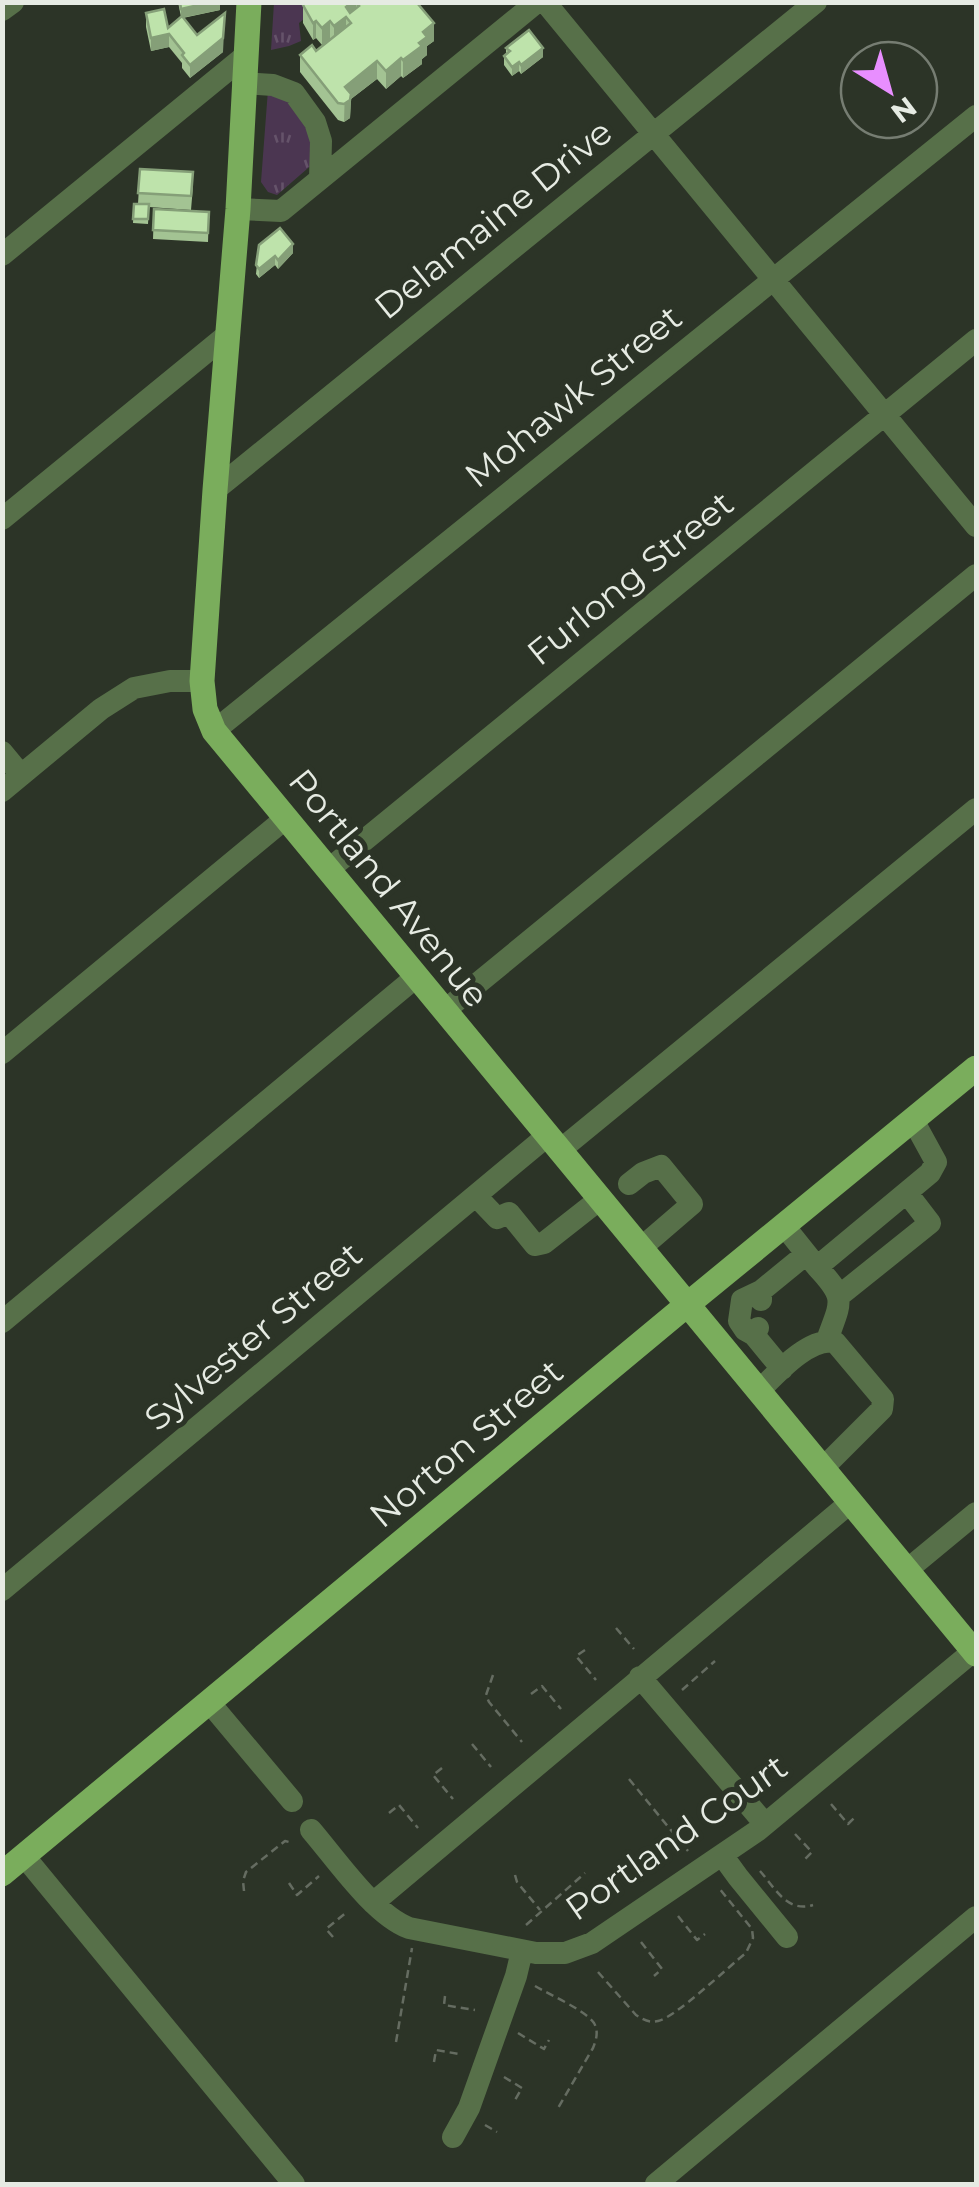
<svg xmlns="http://www.w3.org/2000/svg" width="979" height="2187" font-family="Montserrat,sans-serif">
	<style>
		.grass { fill: url(#grass-tufts) }
		.lines { fill: none; stroke-linecap: round; stroke-linejoin: round }
		.path { stroke: #656c61; stroke-width: 2.5; stroke-dasharray: 8 5; stroke-linecap: butt }
		.minor { stroke: #577049; stroke-width: 22 }
		.major { stroke: #7aad5c; stroke-width: 25 }
		.wall { fill: #a3c393 }
		.shaded-wall { fill: #859f78 }
		.building { fill: #bee3ab; stroke: #859f78; stroke-width: 2.5 }
		.labels { text-anchor: middle; dominant-baseline: central; stroke-width: 10; stroke-linejoin: round; paint-order: stroke }
		.street-label { font-size: 35px; fill: #e6ebe3; stroke: #2c3427 }
	</style>
	<defs>
		<pattern id="grass-tufts" width="24" height="20" patternUnits="userSpaceOnUse" patternTransform="scale(2.5)"><rect width="24" height="20" fill="#4b3651"/><path d="M3 7l-1-3M5 7V3M7 7l1-3M15 17l-1-3M17 17v-4M19 17l1-3" fill="none" stroke="#65536a"/></pattern>
	</defs>
	<rect width="100%" height="100%" fill="#2c3427"/>
	<path class="grass" d="M274 3H323L299 23 301 41 289 46 271 50Z
		M268 90 280 91 313 124 315 162 277 195 268 192 261 182Z"/>
	<g class="lines">
		<path class="path" d="M616 1628 634 1649
			M585 1650 576 1656 596 1680
			M493 1675 486 1695 489 1702 522 1742
			M682 1690 715 1661
			M531 1694 542 1686 561 1709
			M472 1744 491 1767
			M442 1768 433 1775 453 1799
			M629 1779 688 1851
			M831 1804 848 1824 855 1817
			M389 1813 399 1805 418 1828
			M795 1834 812 1852 803 1861
			M760 1871C775 1888 787 1913 813 1905
			M515 1875 517 1882 540 1910
			M289 1883 297 1895 319 1876
			M244 1891 243 1881 246 1872 285 1841 289 1842
			M678 1916 697 1940 705 1934
			M526 1925 585 1873
			M333 1937 326 1929 347 1912
			M641 1942 662 1969 654 1976
			M598 1972 636 2015C644 2020 649 2023 658 2021 676 2017 728 1967 746 1953L753 1938 752 1929 719 1888
			M535 1986C550 1995 585 2010 594 2023 599 2032 596 2040 593 2048L558 2108
			M445 1996 444 2005 475 2010
			M518 2033 544 2049 549 2040
			M396 2042 412 1948
			M434 2062 436 2050 459 2054
			M504 2077 522 2088 515 2100
			M485 2125 497 2132"/>
		<path class="minor" d="M545 2 976 526
			M2 10 13 2
			M243 83 273 85 294 93 315 122 321 141 320 179
			M238 209 281 211 537 2
			M2 255 245 56
			M215 490 816 2
			M2 519 227 335
			M214 731 976 116
			M2 752 21 775
			M2 791 101 709 134 688 170 681H202
			M328 870 976 340
			M444 1011 976 575
			M2 1053 286 818
			M559 1151 976 809
			M629 1184 643 1173 661 1166 692 1204 642 1247
			M476 1196 497 1218 509 1213 535 1245 544 1243 600 1199
			M785 1227 817 1267 930 1173 936 1162 913 1120
			M817 1267C847 1299 841 1301 827 1340
			M839 1296 930 1223 907 1193
			M761 1300V1291L805 1255
			M2 1322 416 977
			M758 1328 754 1335 782 1369
			M754 1335 745 1330 739 1321 742 1300 761 1291
			M759 1391C777 1373 809 1337 835 1342L883 1399 882 1409 823 1468
			M907 1570 976 1513
			M2 1590 547 1136
			M640 1677 765 1824
			M209 1702 292 1801
			M311 1830C336 1859 374 1915 409 1928L536 1953H565L592 1943 757 1831 976 1649
			M722 1855 738 1877 787 1937
			M24 1856 294 2184
			M373 1903 851 1502
			M453 2137 469 2108 516 1976 522 1951
			M656 2184 976 1917"/>
		<path class="major" d="M249 2 238 209 215 490 202 681 205 709 214 731 976 1654
			M2 1874 688 1304 976 1068"/>
	</g>
	<path class="wall" d="M178 2H220V10L183 18 197 35 223 52 190 78 182 68V63L169 47 151 51 146 27V13L168 28 181 17Z
		M306 2 421 7 434 41 427 46V55L422 59V64L403 78 401 76 386 89 377 79 351 99 350 118 344 122 338 120 300 72V55L316 51 330 40 322 45 316 38 313 40 303 23V5Z
		M506 48 543 57 521 74 519 71 512 76 504 65V56L506 54Z
		M140 169 193 186 191 210 149 207 148 224 133 223 134 204H138Z
		M154 209 209 212 208 242 153 239Z
		M259 245 293 253 278 269 275 265 259 278 256 274Z"/>
	<path class="shaded-wall" d="M212 2H220V10L181 18V9Z
		M352 2H372L359 6 356 3V17L350 22 346 7Z
		M225 13 223 52 190 78V65Z
		M346 17V34L334 44V26Z
		M316 21V38L313 40V23Z
		M330 21V39L322 45V28Z
		M434 23V41L427 46V55L422 59V64L403 78V60L423 32Z
		M169 34V47L151 51V38Z
		M543 48V57L521 74V65Z
		M401 58V76L386 89V71Z
		M377 61V79L351 99 350 118 344 122 345 87Z
		M519 62V71L512 76V67Z
		M293 244V253L278 269V260Z
		M275 256V265L259 278V269Z"/>
	<path class="building" d="M180 2H212L181 9Z
		M306 2H352L346 7 350 13 359 6 356 3 358 2H420L418 4 434 23 423 32 427 37 419 43 422 46 403 60 401 58 386 71 377 61 345 87 351 94 350 100 344 104 338 103 300 55 312 45 316 51 351 23 346 17 334 26 330 21 322 28 316 21 313 23 303 5Z
		M164 9 168 28 182 16 197 35 225 13 223 38 190 65 182 55 184 53 169 34 151 38 146 13Z
		M529 30 543 48 521 65 519 62 512 67 504 56 510 51 506 48Z
		M140 169 193 172 191 196 138 193Z
		M134 204H149L148 219H133Z
		M154 209 209 212 208 233 153 230Z
		M280 228 293 244 278 260 275 256 259 269 256 265 259 245Z"/>
	<g class="labels">
		<g class="street-label">
			<text transform="translate(493 219) rotate(-39)">Delamaine Drive</text>
			<text transform="translate(573 396) rotate(-39)">Mohawk Street</text>
			<text transform="translate(630 578) rotate(-39)">Furlong Street</text>
			<text transform="translate(389 888) rotate(51)">Portland Avenue</text>
			<text transform="translate(253 1336) rotate(-40)">Sylvester Street</text>
			<text transform="translate(466 1443) rotate(-40)">Norton Street</text>
			<text transform="translate(676 1837) rotate(-35)">Portland Court</text>
		</g>
	</g>
	<rect width="979" height="2187" fill="none" stroke="#e6ebe3" stroke-width="10"/>
	<g transform="translate(889 90) rotate(143)"><circle r="48" fill="#2c3427" stroke="#767d72" stroke-width="2.5"/>
	<path d="M0-8L18 38L0 25L-18 38Z" fill="#e88eff"/>
	<text y="-15" font-size="28" font-weight="bold" text-anchor="middle" fill="#e6ebe3">N</text>
	</g>
</svg>
